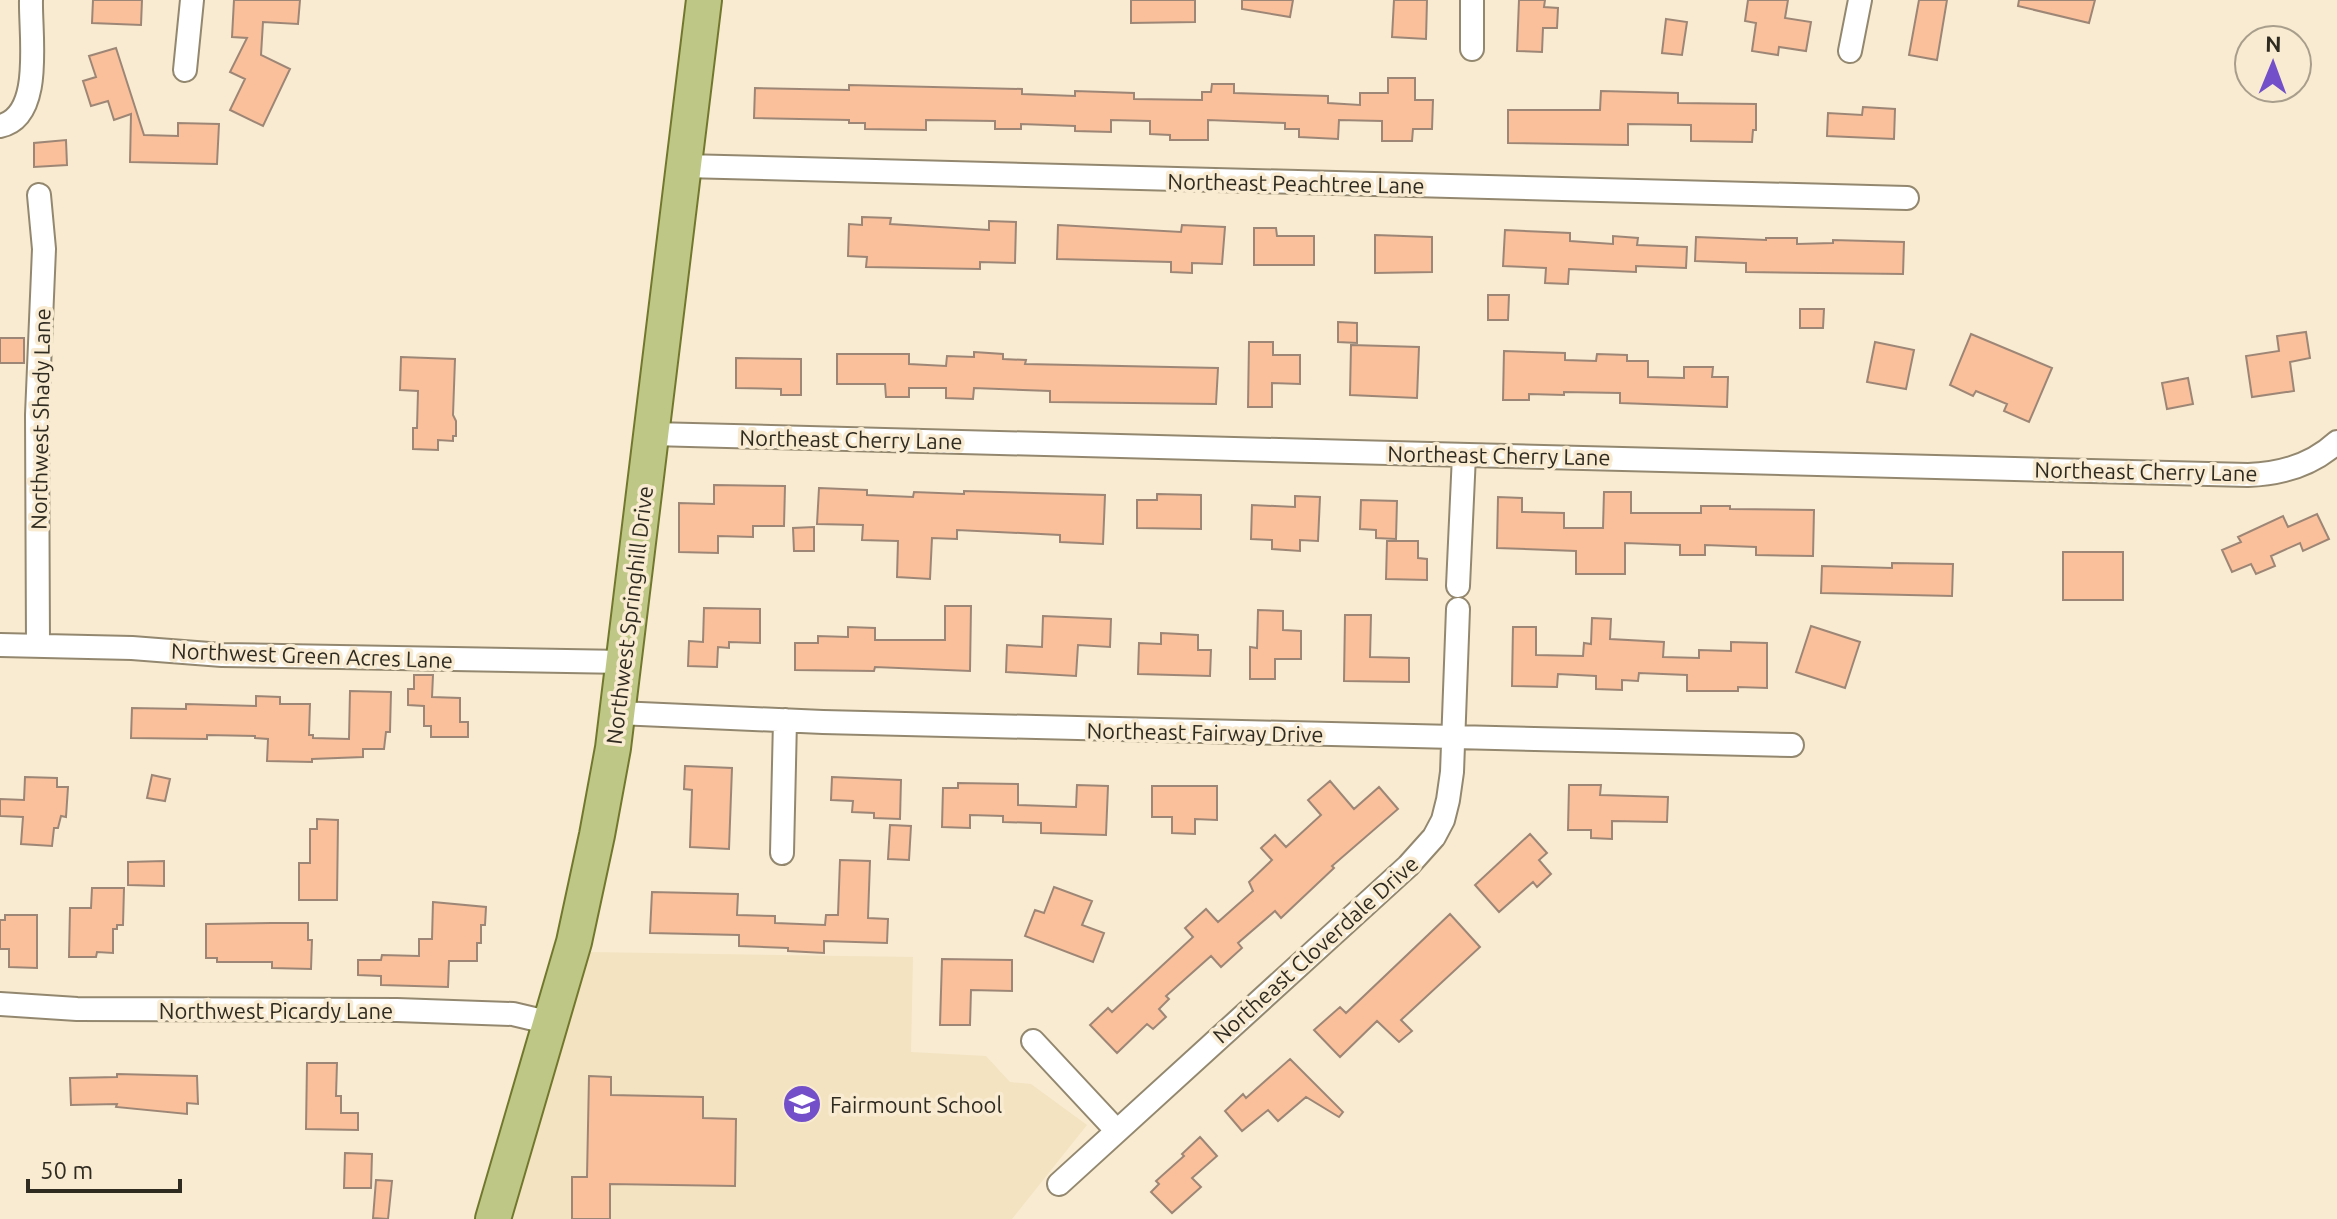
<svg xmlns="http://www.w3.org/2000/svg" width="2337" height="1219" font-family="Ubuntu,sans-serif">
	<style>
		.built { fill: #f3e3c1 }
		.building { fill: #f9c09b; stroke: #9e8676; stroke-width: 2 }
		.lines { fill: none; stroke-linecap: round; stroke-linejoin: round }
		.street-casing { stroke: #93886f; stroke-width: 26 }
		.primary-casing { stroke: #71782e; stroke-width: 38 }
		.street { stroke: #fff; stroke-width: 22 }
		.primary { stroke: #bfc786; stroke-width: 34 }
		.labels { text-anchor: middle; dominant-baseline: central; stroke-width: 7; stroke-linejoin: round; paint-order: stroke }
		.street-label { font-size: 22px; fill: #302b21; stroke: #f8ebd1 }
		.poi-label { font-size: 22px; fill: #302b21; stroke: #f8ebd1; text-anchor: start }
	</style>
	<rect width="100%" height="100%" fill="#f8ebd1"/>
	<path class="built" d="M589 952 913 957 911 1052 986 1056 1010 1082 1031 1084 1087 1125 1012 1219H513Z"/>
	<path class="building" d="M93 0H142L141 25 92 23Z
		M234 0H300L298 24 263 22 261 55 290 69 263 126 230 110 245 79 230 72 247 38 232 37Z
		M1131 0H1195V22L1131 23Z
		M1242 0H1293L1290 17 1242 9Z
		M1394 0H1427L1426 39 1392 37Z
		M1519 0H1545L1544 7 1558 8 1557 28H1543L1542 52 1517 51Z
		M1748 0H1788L1785 18 1811 22 1806 51 1779 47 1778 55 1752 51 1756 23 1745 21Z
		M1919 0H1947L1937 60 1909 55Z
		M2019 0H2095L2089 23 2018 6Z
		M1666 19 1687 22 1682 55 1662 53Z
		M116 48 144 135 178 136V123L219 124 217 164 130 162 131 114 114 120 108 101 91 106 83 81 96 77 89 56Z
		M1388 78H1415V100H1433L1432 129H1413L1412 141H1382V121L1339 120 1338 139 1299 137V129H1285V123L1208 120V140H1170V135L1150 134V121L1111 120V132L1075 131V126L1021 124V129H995V121L926 120V130L865 129V123H849V120L754 118 755 88 849 90V85L1022 89V94L1075 96V91L1134 93V99L1202 100V92H1211L1212 84H1234V93L1328 96V103L1360 105V93H1388Z
		M1601 91 1678 93V103L1756 104V130H1753L1752 142 1691 141V125L1628 124V145L1508 143V110H1600Z
		M1863 107 1895 109 1894 139 1827 136 1828 113 1862 115Z
		M66 140 67 165 34 167V143Z
		M862 217 891 218 890 224 989 230V221L1016 222 1015 263 980 262V269L866 267 867 257 848 256 849 224 862 225Z
		M1058 225 1181 232 1182 225 1225 227 1222 264 1192 263V273L1171 272V262L1057 259Z
		M1254 228H1276L1277 236H1314V265H1254Z
		M1505 230 1570 233V241L1613 244V236L1638 238 1637 245 1687 247 1686 268 1636 266V272L1569 269 1568 284 1545 283 1546 268 1503 266Z
		M1375 235 1432 237V272L1375 273Z
		M1696 237 1766 240V238H1797V244L1833 243V240L1904 242 1903 274 1746 272V263L1695 261Z
		M1488 295H1509L1508 320H1488Z
		M1800 309H1824L1823 328H1800Z
		M1338 322 1357 323V343L1338 342Z
		M2306 332 2310 358 2290 362 2294 391 2252 397 2246 356 2279 351 2277 336Z
		M1971 334 2052 368 2029 422 2004 411 2007 404 1976 391 1973 396 1950 385Z
		M0 338H24V363H0Z
		M1249 342H1273V355H1300V384L1272 383V407H1248Z
		M1875 342 1914 350 1906 389 1867 382Z
		M1351 345 1419 347 1417 398 1350 395Z
		M1504 351 1565 353V360L1596 361 1597 354 1627 355V361H1648V377L1684 378V367H1713L1712 377H1728L1727 407 1620 403V393L1564 392V395L1529 394V400H1503Z
		M974 352 1003 354V359L1026 360 1025 364 1218 368 1216 404 1050 402V391L974 388 973 399 946 398V388H909V397H886L885 384H837V354H909V364L946 366 947 356 974 357Z
		M401 357 455 359 453 415 456 421V436H453V441L438 440V450L413 449V428H417L418 391 400 390Z
		M736 358 801 359V395H781V389L736 388Z
		M2188 378 2193 404 2167 409 2162 383Z
		M714 485 785 486 784 526H753V537L718 536V553L679 552V503L714 504Z
		M819 488 867 490V495L913 497 914 492 964 494V491L1105 495 1103 544 1060 542V535L957 530V539L932 538 930 579 897 577 898 541 862 540 863 525 817 524Z
		M1604 492H1631V513H1701V506H1730V509L1814 510 1813 556 1756 555V547L1705 545V555H1680V545L1625 543V574H1576V551L1497 548 1498 497 1522 498V512L1564 513V528H1603Z
		M1157 494 1201 495V529L1137 528V500H1157Z
		M1295 496 1320 497 1318 541 1300 540V551L1272 549V540L1251 539 1252 505 1295 507Z
		M1361 500 1397 501 1396 539 1376 538V530L1360 529Z
		M2317 514 2329 539 2303 551 2300 543 2271 556 2275 566 2256 574 2251 564 2232 572 2222 550 2241 542 2238 537 2283 516 2288 527Z
		M814 527V551H794L793 528Z
		M1387 541H1418V558L1427 559V580L1386 579Z
		M2063 552H2123V600H2063Z
		M1892 563 1953 564 1952 596 1821 593 1822 566 1892 568Z
		M945 606H971L970 671 875 667 874 671 795 670V643H818V636L848 637V627L875 628V640H945Z
		M704 608 760 609V643L729 642V648L718 647 717 667 688 666 689 641 703 642Z
		M1258 610 1283 611V630L1301 631V659H1275V679H1250V647L1257 648Z
		M1345 615H1371L1370 657 1409 658V682L1344 681Z
		M1043 616 1111 619 1110 647 1078 645 1076 676 1006 672 1007 645 1042 647Z
		M1592 618 1611 619 1610 639 1664 642 1663 657 1699 658V650L1731 651V642L1767 643V688L1738 687V691H1687V675L1639 673 1638 681 1622 680V690L1596 689V676L1558 674 1557 687 1512 686 1513 627H1536V655L1583 656 1584 643 1591 644Z
		M1811 626 1860 642 1845 688 1796 672Z
		M1161 633 1198 635V650H1211L1210 676 1138 674 1139 643 1161 644Z
		M414 675H433L432 697 460 698V722H468V737H431V726H424V706L408 705V689H414Z
		M350 691 391 692 390 732H386L384 749H363V757L312 759V762L267 761 268 739 255 738V736L207 735V739L131 738 132 708 186 709V704L256 706V696L280 697V704H310L309 735H313V738L349 739Z
		M685 766 732 768 729 849 690 847 692 790 684 789Z
		M152 775 170 779 165 801 147 798Z
		M25 777 57 778V787H68L66 817 61 816 58 828H54L52 846 21 844 23 817 0 816V799L24 800Z
		M832 777 901 780 900 819 874 818V813L852 812 853 801 831 800Z
		M1330 781 1354 809 1379 787 1398 809 1332 866 1334 868 1281 918 1275 911 1238 943 1242 948 1221 967 1211 956 1166 996 1169 999 1159 1009 1166 1017 1153 1029 1147 1024 1117 1053 1090 1025 1108 1008 1112 1012 1193 937 1185 928 1206 909 1218 922 1253 891 1249 882 1272 860 1261 848 1275 835 1286 847 1321 815 1308 800Z
		M958 783 1018 784V805L1076 807 1077 785 1108 786 1106 835 1041 833V823L1003 822V816L970 815V828L942 827 943 788H958Z
		M1569 785H1601L1600 795 1668 797 1667 822 1612 821V839L1591 838V830H1568Z
		M1152 786H1217V820L1195 819V834L1172 833V817H1152Z
		M317 819 338 820 337 900H299V863H310V829H317Z
		M890 825 911 826 909 860 888 859Z
		M1530 834 1547 853 1539 860 1551 874 1537 887 1533 882 1499 912 1475 885Z
		M840 860 870 861 868 918 888 919 887 943 824 941V953L788 951V948L739 946V935L650 933 652 892 738 894 737 915 775 916V923L825 925 826 915H838Z
		M164 861V886L128 885V862Z
		M1054 887 1092 901 1082 925 1104 933 1093 962 1025 936 1035 910 1044 913Z
		M92 888H124L123 925H117V929H113V953L97 952 96 957H69L70 908H91Z
		M433 902 486 907 485 925H481V943H477V961H449L448 987 381 985V976L358 975V960H381L382 955 419 956V939H432Z
		M1450 914 1480 947 1401 1020 1412 1031 1399 1042 1377 1021 1340 1057 1314 1030 1340 1007 1346 1013Z
		M5 915H37V968L9 967V949H0V920H5Z
		M272 923H308V940H312L311 969 272 968V962H217V958H206V924Z
		M942 959 1012 960V991L971 990 970 1025H940Z
		M1290 1059 1343 1112 1339 1117 1306 1097 1278 1121 1268 1110 1242 1131 1225 1111 1243 1094 1246 1098Z
		M307 1063H337L336 1096H341V1113H358V1130L306 1129Z
		M117 1074 197 1076 198 1104 187 1103V1114L116 1107 117 1104 71 1105 70 1078 117 1077Z
		M589 1076 611 1077V1095L703 1097V1118L736 1119 735 1186 610 1184V1219H572V1177H587Z
		M1200 1137 1217 1156 1192 1178 1201 1187 1172 1213 1151 1192 1159 1184 1156 1181 1184 1156 1182 1154Z
		M345 1153 372 1154 371 1188H344Z
		M376 1180 392 1181 388 1219 373 1218Z"/>
	<g class="lines">
		<defs>
			<path id="street" d="M1472 49V0
				M1850 51 1860 0
				M185 70 192 0
				M0 126C44 117 30 35 31 0
				M684 166 1907 198
				M652 434 2248 475C2282 474 2312 465 2337 442
				M1458 586 1464 455
				M38 644 37 415 44 249 39 195
				M0 645 132 648 222 655 625 662
				M618 713 823 722 1792 745
				M782 853 785 720
				M0 1004 77 1009 397 1010 513 1014 551 1023
				M1033 1041 1116 1130
				M1059 1184 1408 866 1434 837 1443 820 1448 800 1452 772 1458 609"/>
			<path id="primary" d="M493 1219 574 942 597 835 613 748 704 0"/>
		</defs>
		<use href="#street" class="street-casing"/>
		<use href="#primary" class="primary-casing"/>
		<use href="#street" class="street"/>
		<use href="#primary" class="primary"/>
	</g>
	<defs>
		<symbol id="school-disc" viewBox="-11 -11 22 22"><circle r="9.5" fill="#7350c9" stroke="#f8ebd1"/><path d="M0-5L7-2L0 1L-7-2ZM-4 1L0 2.5L4 1V4Q0 6-4 4Z" fill="#fff"/></symbol>
	</defs>
	<g fill-rule="evenodd">
		<use href="#school-disc" x="780" y="1082" width="44" height="44"/>
	</g>
	<g class="labels">
		<g class="street-label">
			<text transform="translate(1296 183) rotate(1)">Northeast Peachtree Lane</text>
			<text transform="translate(40 419) rotate(-89)">Northwest Shady Lane</text>
			<text transform="translate(851 439) rotate(1)">Northeast Cherry Lane</text>
			<text transform="translate(1499 455) rotate(1)">Northeast Cherry Lane</text>
			<text transform="translate(2146 471) rotate(1)">Northeast Cherry Lane</text>
			<text transform="translate(629 615) rotate(-83)">Northwest Springhill Drive</text>
			<text transform="translate(312 655) rotate(2)">Northwest Green Acres Lane</text>
			<text transform="translate(1205 732) rotate(1)">Northeast Fairway Drive</text>
			<text transform="translate(1315 949) rotate(-42)">Northeast Cloverdale Drive</text>
			<text x="276" y="1010">Northwest Picardy Lane</text>
		</g>
		<g class="poi-label">
			<text x="830" y="1104">Fairmount School</text>
		</g>
	</g>
	<g transform="translate(2273 64) rotate(1)"><circle r="38" fill="#f8ebd1" stroke="#a89e8b" stroke-width="2"/>
	<path d="M0-6L14 30L0 20L-14 30Z" fill="#7350c9"/>
	<text y="-12" font-size="22" font-weight="bold" text-anchor="middle" fill="#302b21">N</text>
	</g>
	<path d="M28 1179v12h152v-12" fill="none" stroke="#302b21" stroke-width="4"/>
	<text x="40" y="1179" font-size="24" fill="#302b21" stroke="#f8ebd1" stroke-width="6" paint-order="stroke">50 m</text>
</svg>
